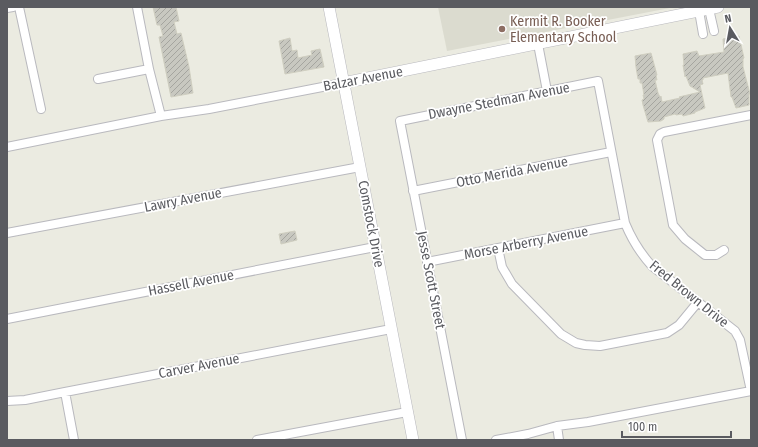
<svg xmlns="http://www.w3.org/2000/svg" width="758" height="447" font-family="'Fira Sans Condensed',sans-serif">
	<style>
		.education { fill: #dbdbcf }
		.building { fill: url(#building-hatch); stroke: #cfcec0 }
		.lines { fill: none; stroke-linecap: round; stroke-linejoin: round }
		.minor-casing { stroke: #b9b9be; stroke-width: 10 }
		.tertiary-casing { stroke: #b9b9be; stroke-width: 12 }
		.minor { stroke: #fff; stroke-width: 8 }
		.tertiary { stroke: #fff; stroke-width: 11 }
		.education-dot { fill: #8d6e63; stroke: #fff; stroke-width: 1.5 }
		.labels { text-anchor: middle; dominant-baseline: central; stroke-width: 3.5; stroke-linejoin: round; paint-order: stroke }
		.education-label { font-size: 14px; fill: #785e54; stroke: #fff; text-anchor: start }
		.street-label { font-size: 14px; fill: #5a5b60; stroke: #fff }
	</style>
	<defs>
		<pattern id="building-hatch" width="6" height="6" patternUnits="userSpaceOnUse"><rect width="6" height="6" fill="#c8c8c0"/><path d="M-1 1l2-2M0 6l6-6M5 7l2-2" fill="none" stroke="#a5a59f"/></pattern>
	</defs>
	<rect width="100%" height="100%" fill="#ebebe1"/>
	<path class="education" d="M438 7H675L447 51Z"/>
	<path class="building" d="M153 7H176L179 21 174 22 177 34 181 33 189 67 193 93 171 97 159 37 163 36 160 25H157Z
		M739 36 744 58 743 59V67L750 94H749V105L736 108 732 97H731L728 73 703 78V80H702L703 84 700 85 705 108 695 112V113L683 116 682 114 676 115 675 114 664 117V119L661 121 648 122 643 105 642 100 644 99 643 95H644L642 83H640V79H638L636 67 635 56 651 53 657 75 656 76 657 80H655L658 93 660 97 661 96 662 102 680 98 679 97 700 92 690 86 686 76 685 77 683 65H684L683 54 697 51 699 56 724 52 723 39Z
		M290 38 292 51 297 50 298 58 312 55 311 51 320 49 324 67 285 74 279 41Z
		M295 231 297 240 281 244 279 234Z"/>
	<g class="lines">
		<defs>
			<path id="minor" d="M19 7 41 109
				M137 7 149 69 161 116
				M7 8 13 7
				M709 9 714 31
				M699 11 703 34
				M538 44 547 91
				M98 79 149 69
				M7 147 161 116 209 109 343 83
				M413 191 611 152
				M7 233 360 167
				M498 248 502 267 512 284 561 334 576 343 585 345 600 346 667 333 679 325 698 302
				M724 250 716 255H705L685 239 673 225 657 140 660 134 664 132 751 115
				M427 262 625 223
				M7 319 375 247
				M65 392 74 440
				M7 401 25 400 65 392 391 329
				M557 426 559 440
				M257 440 407 412
				M462 440 400 121 598 81 625 223C632 240 640 253 652 266L735 331 740 340 751 391 588 422 557 426 528 434 496 440"/>
			<path id="tertiary" d="M329 7 413 440
				M343 83 718 7"/>
		</defs>
		<use href="#minor" class="minor-casing"/>
		<use href="#tertiary" class="tertiary-casing"/>
		<use href="#minor" class="minor"/>
		<use href="#tertiary" class="tertiary"/>
	</g>
	<circle class="education-dot" cx="502" cy="29" r="4"/>
	<g class="labels">
		<g class="education-label">
			<text x="510" y="21">Kermit R. Booker<tspan x="510" dy="16">Elementary School</tspan></text>
		</g>
		<g class="street-label">
			<text transform="translate(363 79) rotate(-11)">Balzar Avenue</text>
			<text transform="translate(499 101) rotate(-11)">Dwayne Stedman Avenue</text>
			<text transform="translate(512 172) rotate(-11)">Otto Merida Avenue</text>
			<text transform="translate(183 200) rotate(-11)">Lawry Avenue</text>
			<text transform="translate(371 224) rotate(79)">Comstock Drive</text>
			<text transform="translate(526 243) rotate(-11)">Morse Arberry Avenue</text>
			<text transform="translate(431 280) rotate(79)">Jesse Scott Street</text>
			<text transform="translate(191 283) rotate(-11)">Hassell Avenue</text>
			<text transform="translate(689 294) rotate(39)">Fred Brown Drive</text>
			<text transform="translate(199 366) rotate(-11)">Carver Avenue</text>
		</g>
	</g>
	<rect width="758" height="447" fill="none" stroke="#5a5b60" stroke-width="16"/>
	<g transform="translate(730 28) rotate(349)" stroke="#ffffff" stroke-width="3" paint-order="stroke">
	<path d="M0-3L7 15L0 10L-7 15Z" fill="#5a5b60"/>
	<text y="-6" font-size="11" font-weight="bold" text-anchor="middle" fill="#5a5b60">N</text>
	</g>
	<path d="M622 431v6h109v-6" fill="none" stroke="#5a5b60" stroke-width="2"/>
	<text x="628" y="431" font-size="12" fill="#5a5b60" stroke="#ffffff" stroke-width="3" paint-order="stroke">100 m</text>
</svg>
